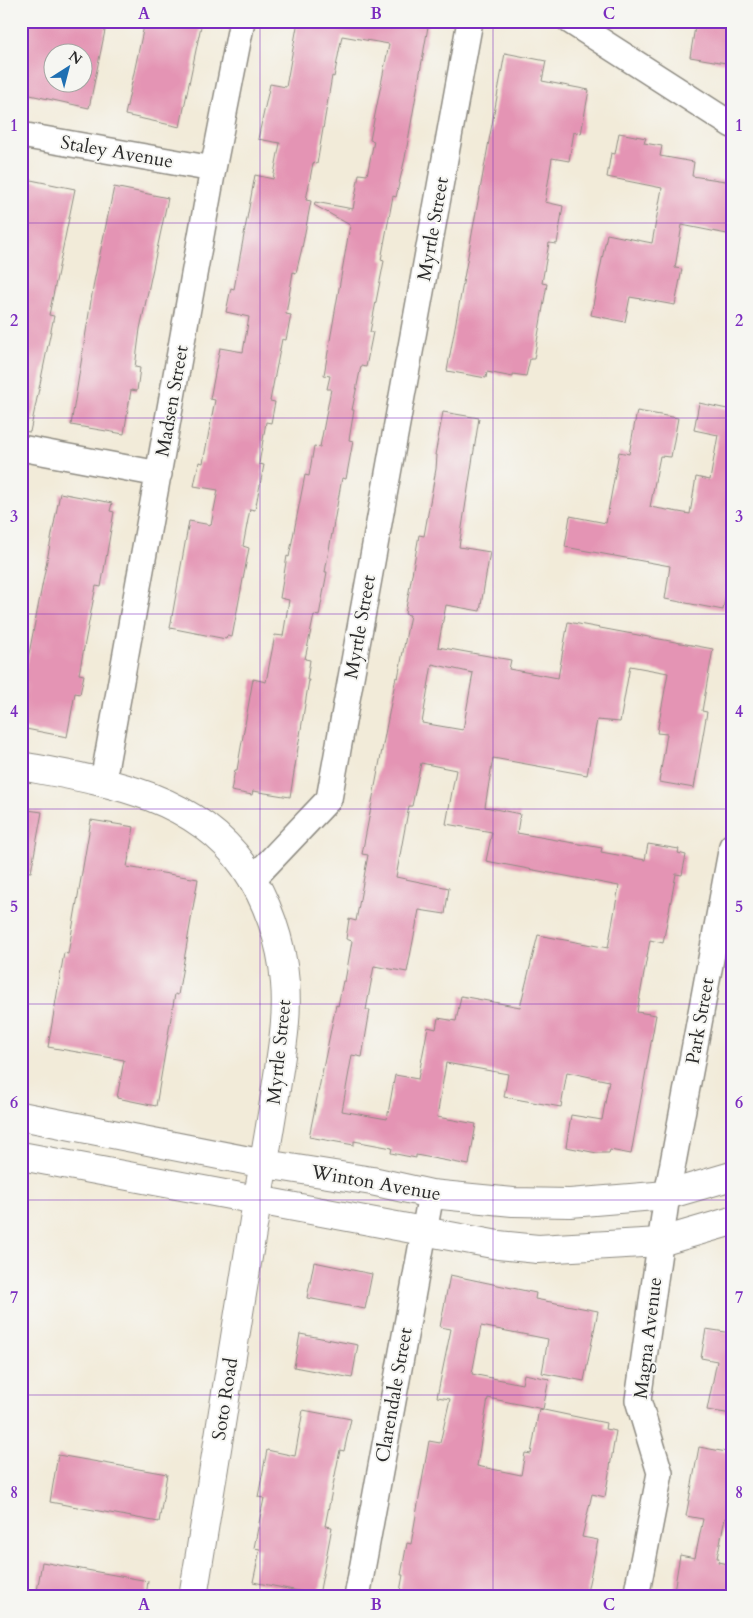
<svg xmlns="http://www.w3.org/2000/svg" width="753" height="1618" font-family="Cardo,serif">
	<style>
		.building { fill: #e494b4; fill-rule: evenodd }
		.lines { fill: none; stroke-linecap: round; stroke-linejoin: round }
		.street-casing { stroke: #8e8b82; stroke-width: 28 }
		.secondary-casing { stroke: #8e8b82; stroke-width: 30 }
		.street { stroke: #fff; stroke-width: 25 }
		.secondary { stroke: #fff; stroke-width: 28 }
		.grid { fill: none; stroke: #7b2cbf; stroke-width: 1; stroke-opacity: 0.55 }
		.labels { text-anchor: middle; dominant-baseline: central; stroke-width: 4; stroke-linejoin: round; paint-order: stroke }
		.street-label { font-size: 19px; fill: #2b2b2b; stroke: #f6f6f2 }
		.neatline { fill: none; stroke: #7b2cbf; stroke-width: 2 }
		.grid-label { font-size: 16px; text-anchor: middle; font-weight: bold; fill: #7b2cbf }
	</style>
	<rect width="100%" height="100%" fill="#f6f6f2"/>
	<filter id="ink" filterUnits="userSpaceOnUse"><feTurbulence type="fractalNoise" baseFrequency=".02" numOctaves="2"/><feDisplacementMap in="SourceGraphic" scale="10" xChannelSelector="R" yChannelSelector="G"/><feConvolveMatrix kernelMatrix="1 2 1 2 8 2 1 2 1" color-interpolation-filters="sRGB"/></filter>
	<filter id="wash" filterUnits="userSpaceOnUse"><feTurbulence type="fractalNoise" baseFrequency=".0096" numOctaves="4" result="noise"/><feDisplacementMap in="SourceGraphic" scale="20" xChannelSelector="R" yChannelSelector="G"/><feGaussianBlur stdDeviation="1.12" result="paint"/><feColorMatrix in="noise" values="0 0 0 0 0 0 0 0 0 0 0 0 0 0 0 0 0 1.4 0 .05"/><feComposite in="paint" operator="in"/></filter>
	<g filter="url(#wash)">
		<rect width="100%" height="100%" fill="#f2ebd9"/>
		<g id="blocks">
			<path class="building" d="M21 21H107L89 108 21 93ZM52 52H82V82H52Z
				M145 21H202L180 127 125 115Z
				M298 21H429L405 158 396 197 393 196 381 260 384 261 370 332H373L366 367 361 366 352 410H354L349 440 353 441 346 479 342 478 325 572H327L319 616 314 615 305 659 310 660 307 680H309L290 797 253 791 252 795 231 791 235 770H237L253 679 266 682 275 635 283 636 289 600 280 598 287 556 289 557 305 475 309 476 314 446 320 447 331 389H327L330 376 324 375 350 225 314 205 315 202 353 209 359 174 367 175 374 141 370 140 389 44 342 36 334 77 332 76 317 164 313 163 306 200 311 201 302 248 296 273 293 272 286 314 291 315 286 340 282 339 270 401 275 402 271 423 266 422 259 464 264 465 255 510 250 509 243 546 249 548 232 637 227 636 226 639 170 628 189 521 211 525 218 490 194 486 199 462 203 463 215 400 210 399 220 348 243 352 249 317 226 312 231 288 234 289 255 175 273 179 280 143 258 139 270 84 286 87Z
				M696 21H728L727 30H732V64L690 57Z
				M505 53 546 61 542 81 589 90 581 134 574 132 569 161 552 158 545 202 563 206 557 244 549 243 542 283 547 284 534 359H530L526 376 513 374V377L487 372 486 378 447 371Z
				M619 133 646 138 644 143 662 146 660 156 694 162 692 176 732 182V235L682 225 675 268 682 269 675 305 630 297 625 322 591 315 607 234 652 243 662 188 607 177 611 153 615 154Z
				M21 178 75 189 49 315 54 316 30 432 21 431Z
				M114 187 168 198 140 329 135 367 140 368 137 391 131 390 124 434 71 425 94 282Z
				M699 403 732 410V561L723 610 665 599 670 566 565 547 570 516 606 523 619 452 629 454 637 411 678 418 671 457 660 456 650 507 690 514 696 477 710 480 718 435 694 430Z
				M443 412 479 418 459 547 490 552 480 611 446 605 438 647 511 660 509 669 558 678 568 622 713 649 702 711 707 712 694 788 659 782 667 734 657 733 668 673 630 666 620 722 597 720 587 775 493 758 485 807 520 814 517 833 602 848 601 852 645 860 648 844 679 849 678 853 686 855 682 875 676 874 663 943 650 940 637 1012 656 1015 631 1154 610 1150 609 1153H597L566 1147 571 1115 602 1120 609 1081 567 1072 561 1107 504 1097 508 1074 446 1063 437 1117 476 1124 469 1165 416 1155V1158L391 1153 392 1148 354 1141V1145L309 1137 336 1005 338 1006 343 981H345L352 941 346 939 349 919 356 921 368 855 362 854 396 677 398 678 410 615 405 614 419 535 424 536 436 469 437 455H435ZM432 664 473 673 463 730 422 723ZM421 763 456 770 446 824 492 832 486 861 619 886 608 948 538 935 520 1007 461 996 456 1021 438 1018 436 1029 428 1027 418 1079 395 1075 387 1119 342 1111 352 1055 362 1057 370 1010H366L374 966 407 972 419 910 445 914 449 888 396 877 409 806H412Z
				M60 493 112 503 110 511 114 512 101 587 96 586 87 632 79 674 84 675 80 694 75 693 67 737 21 728V695Z
				M21 809 42 812 31 872 21 871Z
				M91 820 134 827 127 867 198 879 178 995 175 994 156 1106 117 1098 124 1060 48 1047 64 953 68 954Z
				M314 1262 372 1274 365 1309 307 1298Z
				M450 1275 536 1293 535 1299 598 1311 584 1381 542 1373 548 1339 481 1326 472 1374 522 1384 524 1374 549 1379 543 1409 488 1398 477 1466 521 1475 525 1453 531 1454 539 1409 606 1423 605 1429 616 1431 605 1497 592 1494 582 1537 598 1540 586 1597H399L403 1575H401L407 1543 411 1544 429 1441 440 1443 450 1399 437 1397 451 1329 440 1327Z
				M706 1329 732 1333V1414L707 1410 717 1361 701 1358Z
				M300 1334 358 1345 352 1378 294 1367Z
				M303 1410 351 1419 344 1451 340 1450 325 1526 332 1527 319 1595 253 1582 260 1549 254 1548 264 1498 258 1497 267 1450 295 1456Z
				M699 1447 732 1453V1519L725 1518 717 1558H719L718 1562 732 1565V1597H673L680 1555 695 1558 703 1519 686 1516Z
				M58 1455 167 1474 159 1522 50 1502Z
				M42 1562 148 1581 146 1597H36Z"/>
		</g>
	</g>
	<g filter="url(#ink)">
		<use href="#blocks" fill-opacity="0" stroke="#8e8b82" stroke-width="1"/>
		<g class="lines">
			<defs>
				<path id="street" d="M570 21 732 125
					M21 135 213 169
					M21 448 159 474
					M103 781 213 169 242 21
					M252 880 329 799 470 21
					M357 1597 431 1194
					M636 1597 660 1473 638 1400 667 1195 732 846"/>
				<path id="secondary" d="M21 766C102 781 192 793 244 866 267 899 282 942 285 983 288 1017 282 1049 277 1082 270 1130 261 1178 253 1226 233 1349 214 1473 193 1597
					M21 1116 265 1164 372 1181 431 1194 513 1202 570 1203 667 1195 732 1176
					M21 1156 498 1245 538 1249 660 1242 732 1221"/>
			</defs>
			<use href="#street" class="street-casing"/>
			<use href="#secondary" class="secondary-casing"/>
			<use href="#street" class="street"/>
			<use href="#secondary" class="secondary"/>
		</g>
	</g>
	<path class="grid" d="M260 21V1597M493 21V1597M21 223H732M21 418H732M21 614H732M21 809H732M21 1004H732M21 1200H732M21 1395H732"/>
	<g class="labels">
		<g class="street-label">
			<text transform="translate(117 152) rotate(10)">Staley Avenue</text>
			<text transform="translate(433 229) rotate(-80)">Myrtle Street</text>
			<text transform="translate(172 401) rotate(-80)">Madsen Street</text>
			<text transform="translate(360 627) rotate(-80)">Myrtle Street</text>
			<text transform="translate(700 1021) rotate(-80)">Park Street</text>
			<text transform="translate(279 1052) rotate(-84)">Myrtle Street</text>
			<text transform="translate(376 1183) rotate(10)">Winton Avenue</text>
			<text transform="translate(648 1338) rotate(-83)">Magna Avenue</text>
			<text transform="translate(394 1395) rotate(-80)">Clarendale Street</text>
			<text transform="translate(225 1399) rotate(-81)">Soto Road</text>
		</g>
	</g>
	<rect width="753" height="1618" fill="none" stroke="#f6f6f2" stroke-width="55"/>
	<g transform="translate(68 68) rotate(36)"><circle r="24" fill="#f6f6f2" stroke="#a5a5a2"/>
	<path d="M0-4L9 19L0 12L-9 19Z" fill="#1f6fb2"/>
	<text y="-8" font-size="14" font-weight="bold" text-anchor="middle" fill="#2b2b2b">N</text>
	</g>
	<rect x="28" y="28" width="698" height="1562" class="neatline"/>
	<g class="grid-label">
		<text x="144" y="19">A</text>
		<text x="376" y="19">B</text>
		<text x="609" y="19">C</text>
		<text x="14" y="131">1</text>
		<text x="739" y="131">1</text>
		<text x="14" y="326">2</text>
		<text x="739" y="326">2</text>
		<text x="14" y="522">3</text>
		<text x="739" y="522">3</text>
		<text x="14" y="717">4</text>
		<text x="739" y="717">4</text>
		<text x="14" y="912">5</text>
		<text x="739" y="912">5</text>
		<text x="14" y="1108">6</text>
		<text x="739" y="1108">6</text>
		<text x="14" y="1303">7</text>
		<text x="739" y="1303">7</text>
		<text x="14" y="1498">8</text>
		<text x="739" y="1498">8</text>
		<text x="144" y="1610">A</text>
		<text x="376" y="1610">B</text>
		<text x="609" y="1610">C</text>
	</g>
</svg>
